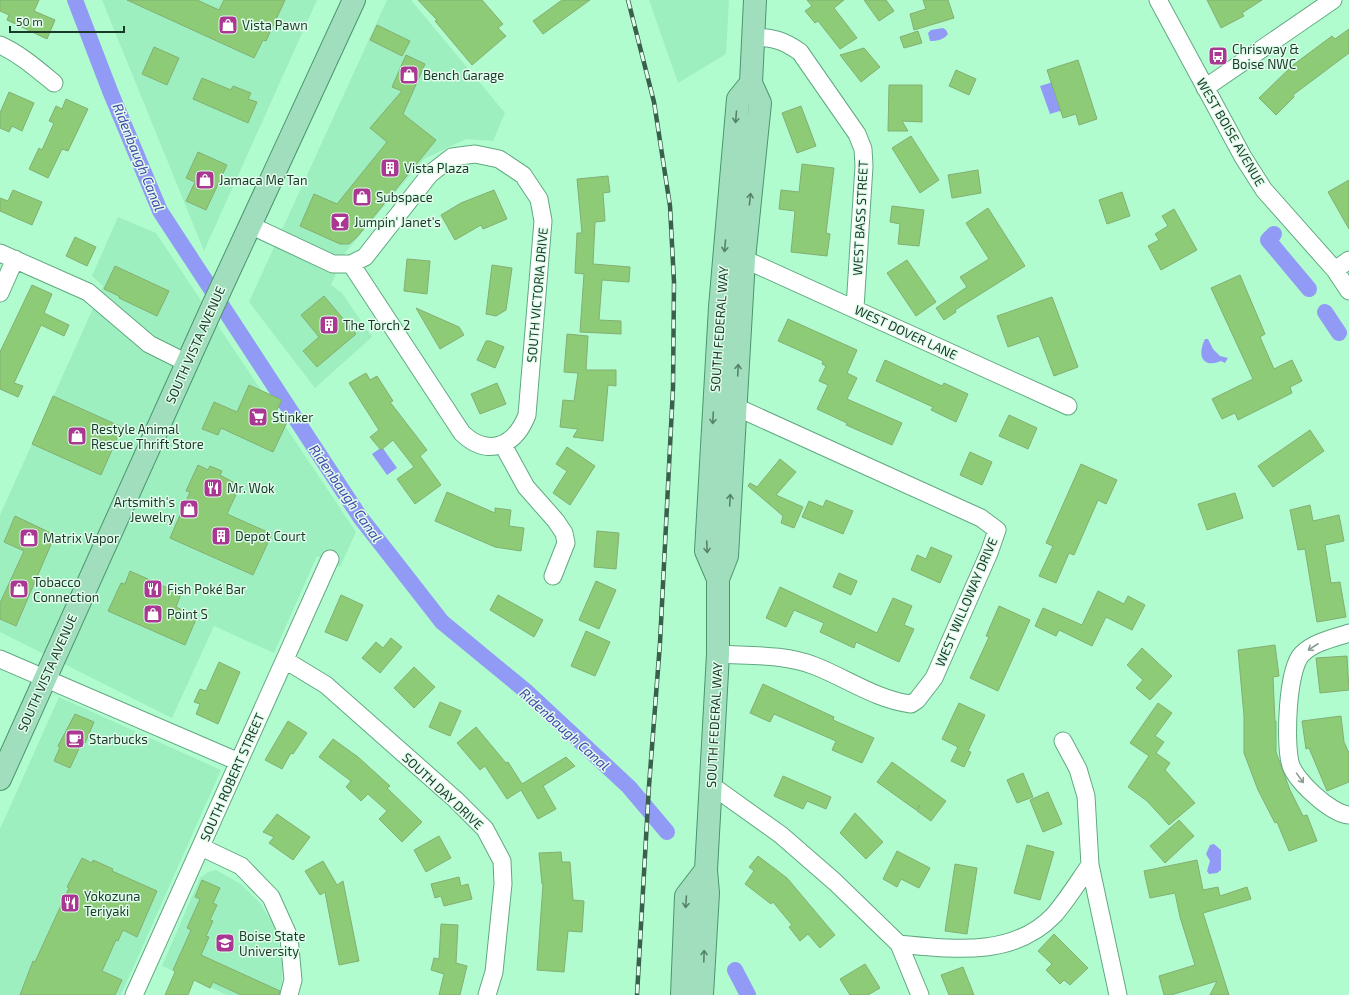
<svg xmlns="http://www.w3.org/2000/svg" width="1349" height="995" font-family="'Exo 2',sans-serif">
	<style>
		.built { fill: #9defc0 }
		.water { fill: #919bf6 }
		.lines { fill: none; stroke-linecap: round; stroke-linejoin: round }
		.canal { stroke: #919bf6; stroke-width: 16 }
		.building { fill: #8dcb77; stroke: #83af73 }
		.minor-casing { stroke: #60a980; stroke-width: 19 }
		.major-casing { stroke: #49966c; stroke-width: 24 }
		.minor { stroke: #fff; stroke-width: 17 }
		.major { stroke: #a1debd; stroke-width: 22 }
		.rail-casing { stroke: #38604a; stroke-width: 4.5 }
		.rail { stroke: #e1fdeb; stroke-width: 3; stroke-dasharray: 9; stroke-linecap: butt }
		.oneway { stroke: #57836b }
		.oneway2 { stroke: #8c9c94 }
		.labels { text-anchor: middle; dominant-baseline: central; stroke-width: 3; stroke-linejoin: round; paint-order: stroke }
		.poi-label { font-size: 13px; fill: #1a3928; stroke: #e1fdeb; text-anchor: start }
		.street-label { font-size: 13px; fill: #1a3928; stroke: #e1fdeb }
		.water-label { font-size: 14px; font-style: italic; fill: #4545ad; stroke: #e1fdeb }
	</style>
	<rect width="100%" height="100%" fill="#b1fccf"/>
	<path class="built" d="M102 0H317L204 251Z
		M387 0H411L505 113 493 141 466 139 424 159 345 253 331 285 342 293 372 337 315 388 249 302Z
		M649 0H729L726 54 678 83Z
		M118 217 156 233 356 532 340 567 317 556 274 653 214 626 172 718 0 632V515L103 286 92 276Z
		M59 697 221 770 121 995H0V829Z
		M216 870 241 884 261 904 276 929 282 957V983L279 995H227L162 966 200 878 208 872Z"/>
	<path class="water" d="M943 28 946 30 948 34C943 40 938 41 930 41L928 33 931 30Z
		M1053 82 1063 110 1050 114 1040 86Z
		M1205 339H1208L1213 349 1220 356 1228 358 1225 363 1221 361C1202 369 1197 355 1205 339Z
		M382 447 397 468 387 475 372 454Z
		M1214 844 1221 850V870L1217 873 1209 874 1207 871 1210 861 1206 854 1210 845Z"/>
	<g class="lines">
		<path class="canal" d="M75 0 110 91 160 211 360 517 442 622 527 692 629 787 667 832
			M1274 234 1268 240 1309 289
			M1325 312 1339 333
			M735 970 748 995"/>
	</g>
	<path class="building" d="M0 0H39L34 11 55 20 47 39 7 20 9 15 0 11Z
		M127 0H197L219 10 224 0H285L266 41 263 40 254 58Z
		M418 0H482L503 24 498 28 506 36 472 65 435 21 437 20Z
		M562 0H590L543 34 533 21Z
		M807 0H844L834 8 857 38 840 49 818 21 815 23 805 11 812 6Z
		M864 0H886L894 11 879 21Z
		M923 0H948L954 18 914 30 910 14 926 9Z
		M1207 0H1262L1242 13 1244 16 1221 28Z
		M377 25 410 41 402 56 370 40Z
		M1349 29V53L1293 95 1294 97 1276 115 1259 98 1293 65 1332 36 1335 39Z
		M918 31 922 43 904 48 900 37Z
		M154 47 179 58 167 85 142 74Z
		M864 48 880 67 861 82 840 55Z
		M406 55 425 64 403 114 436 140 357 237 349 244H340L300 226 314 194 337 204 387 142 370 128 402 91 392 87Z
		M1078 60 1097 119 1079 125 1076 114 1063 118 1047 70Z
		M956 70 976 79 969 95 949 86Z
		M202 78 231 90 233 86 251 93 248 99 257 102 248 123 193 99Z
		M889 85H922V122L902 121 908 131H888Z
		M9 92 34 103 22 131 12 126 9 132 0 128V113Z
		M66 99 88 109 68 151 62 149 48 178 29 169 39 148 42 150 54 123 49 121 56 106 62 109Z
		M801 106 816 146 797 153 782 113Z
		M911 136 939 180 920 193 892 148Z
		M198 152 227 165 206 210 186 201 195 182 186 178Z
		M802 164 834 168 826 233 830 234 827 256 791 252 795 211 779 209 781 190 799 192Z
		M978 170 981 193 952 198 948 175Z
		M608 176 610 192 603 193 605 221 595 222 593 264 630 267 629 282 602 280 599 320 621 321V334L580 332 584 274 575 273 577 233H582L577 179Z
		M1349 180V229L1328 192Z
		M13 190 42 202 32 225 0 211V198L8 201Z
		M494 190 507 219 483 229 481 225 455 240 441 215 461 203Z
		M1122 192 1130 216 1107 224 1099 200Z
		M892 206 924 210 919 246 898 244 900 224 890 222Z
		M988 208 1025 266 955 310 956 312 944 320 936 308 967 287 960 277 989 259 966 223Z
		M1174 209 1197 250 1161 270 1148 246 1159 240 1155 234 1168 226 1162 216Z
		M75 237 96 247 87 266 66 256Z
		M407 259 430 261 427 294 404 291Z
		M907 260 936 302 916 316 887 273Z
		M492 265 512 268 506 310 496 316 486 314Z
		M115 266 169 291 157 316 119 298V296L104 289Z
		M1240 275 1265 334 1260 337 1274 369 1292 360 1302 381 1290 387 1292 393 1238 420 1235 413 1222 419 1212 399 1253 379 1211 288Z
		M32 285 52 294 44 313 69 325 64 336 41 325 14 383 23 386 18 397 0 389V352Z
		M324 296 356 334 317 367 303 351 319 337 301 315Z
		M1052 297 1078 367 1054 376 1039 336 1008 347 997 316Z
		M416 308 459 327 464 335 440 349Z
		M788 319 857 350 847 373 857 378 847 399 902 423 892 445 846 425 847 423 817 409 828 385 819 381 826 366 822 364 823 361 778 341Z
		M567 334 588 336 586 370H616V386L608 385 603 441 573 437 578 429 560 427 563 400 574 401 578 373 564 372Z
		M486 341H490L504 347 495 368 477 360Z
		M885 360 942 386 944 383 968 394 956 422 931 410 933 407 876 381Z
		M366 373 370 380 377 376 393 401 390 402 427 450 420 456 441 485 415 504 397 479 414 467 393 440 381 450 370 437 379 430 349 383Z
		M497 383 506 404 480 414 471 394Z
		M249 385 282 400 275 414 288 420 273 452 221 428 218 435 202 429 214 402 237 412Z
		M53 396 122 427 101 475 32 444Z
		M1009 415 1037 428 1028 449 999 436Z
		M1310 430 1324 451 1273 487 1258 466Z
		M567 447 595 466 570 505 553 493 567 471 556 464Z
		M970 452 992 462 982 485 960 475Z
		M780 459 796 472 776 495 803 507 794 528 781 523 783 516 748 486 750 483 757 487Z
		M1081 464 1117 480 1106 504 1098 500 1074 555 1069 553 1056 583 1039 576 1053 546 1046 543Z
		M198 465 208 470 210 466 222 471 220 475 240 486 227 514 272 534 253 575 170 538 190 492 186 491Z
		M447 492 495 513V508L511 510 509 526 524 528 521 551 495 547 435 521Z
		M1235 493 1243 518 1207 530 1198 504Z
		M826 500 853 511 843 534 802 517 809 501 823 507Z
		M1310 505 1313 521 1339 515 1344 541 1325 545 1331 583 1340 582 1346 617 1317 622 1305 549 1298 550 1290 510Z
		M15 516 55 535 16 626 0 619V603L24 551 4 542Z
		M597 531 619 533 616 569 594 567Z
		M931 547 952 556 940 583 911 570 917 555 926 559Z
		M130 571 181 594 176 607 197 617 185 645 108 611 121 583 125 584Z
		M839 573 857 581 851 595 833 587Z
		M596 581 616 590 599 629 579 620Z
		M780 587 877 633 893 598 912 606 904 625 914 629 899 662 856 642 854 648 820 632 824 623 794 610 786 627 766 618Z
		M1098 591 1124 604 1128 596 1145 605 1132 630 1106 617 1092 646 1059 630 1056 636 1035 626 1043 608 1082 625Z
		M341 595 363 605 347 641 325 632Z
		M498 595 543 620 534 637 490 610Z
		M999 606 1030 620 998 691 970 678 989 637 986 636Z
		M586 631 610 642 595 676 571 666Z
		M391 638 402 647 380 673 362 658 376 642 383 648Z
		M1275 645 1279 676 1273 677 1275 721H1276V752L1290 790 1303 816 1307 815 1317 841 1289 851 1277 822 1275 823 1258 790 1244 753V716L1238 650Z
		M1142 648 1172 676 1150 700 1136 688 1143 680 1127 665Z
		M1347 656 1349 690 1320 693 1316 658Z
		M219 662 240 672 218 724 196 714 200 704 194 702 200 689 206 691Z
		M414 667 435 687 414 708 394 688Z
		M763 684 834 717 833 720 874 738 862 763 832 750 836 741 774 714 770 722 750 713Z
		M440 702 461 711 450 736 429 727Z
		M959 703 985 715 968 751 971 752 964 767 951 761 958 747 942 739Z
		M1158 703 1172 713 1155 736 1164 742 1156 753 1170 763 1165 770 1195 803 1169 825 1147 801 1128 787 1149 756 1130 743Z
		M75 714 94 722 85 743 82 742 70 768 54 761 60 747 58 746Z
		M1341 716 1344 742 1349 753V782L1327 791 1309 748 1306 749 1302 721Z
		M288 721 307 733 293 754 291 753 282 769 265 760Z
		M476 727 506 763 508 762 522 784 566 757 575 766 543 786 556 809 538 819 521 790 507 799 485 766 480 770 457 743Z
		M333 739 358 757 390 786 387 788 422 822 402 842 379 819 387 811 368 794 361 801 346 787 351 781 319 757Z
		M892 762 946 801 931 821 917 811 920 805 916 810 877 782Z
		M1023 773 1033 797 1017 803 1007 780Z
		M783 776 831 797 826 809 807 801 803 809 774 796Z
		M1048 792 1062 824 1043 832 1030 800Z
		M855 813 883 842 866 859 840 833Z
		M277 814 310 837 293 860 269 843 274 837 263 832Z
		M1179 820 1194 836 1165 863 1150 846Z
		M439 836 451 858 426 872 414 850Z
		M1027 845 1054 852 1040 900 1014 893Z
		M897 851 930 868 919 888 901 879 897 887 883 879Z
		M561 852 562 862H570L573 900 584 901 582 932 568 931 564 972 537 970 543 884H542L539 853Z
		M758 856 787 878 835 935 820 948 808 934 800 941 789 927 792 925 773 902 771 904 745 884 754 871 749 867Z
		M82 858 92 863 93 860 113 869 112 871 157 891 137 937 123 930 118 941 116 940 102 971 122 980 115 995H20L33 961 35 962 69 888 67 887Z
		M1197 860 1203 890 1218 887 1220 896 1247 887 1251 899 1203 913 1229 995H1210L1217 981 1171 995H1164L1159 976 1195 965 1180 917 1175 893 1150 898 1144 871Z
		M323 861 337 885 343 881 359 961 339 965 325 892 320 895 305 871Z
		M955 864 977 868 967 934 945 931Z
		M459 877 461 886 468 884 472 899 444 906 441 896 435 898 431 884Z
		M202 880 220 888 213 903 217 905 210 920 213 921 206 936 209 937 201 955 280 991 279 995H241L213 982 210 988 194 980 188 995H165L175 972 173 970 191 930 187 928 200 899 195 897Z
		M441 924 458 925 456 963 467 966 460 995H439L444 974 431 970 434 958 439 959Z
		M1054 934 1088 968 1070 985 1064 980 1060 984 1046 970 1052 964 1038 951Z
		M865 964 880 988 868 995H850L840 979Z
		M963 967 974 995H949L941 975Z"/>
	<g class="lines">
		<defs>
			<path id="minor" d="M1158 0 1243 157 1264 190 1335 270 1349 291
				M754 37C774 38 783 40 800 52L857 134 863 149 864 166 855 308
				M0 45C20 54 37 69 54 83
				M1205 88 1333 0
				M250 225 333 264H351L365 257 430 174 452 157 475 154 499 159 523 175 539 199 543 221 527 415C515 446 488 458 462 433L351 264
				M0 253 88 292 149 344 187 363
				M744 259 1068 406
				M1335 270 1349 260
				M0 293 15 259
				M503 445 526 487 556 521 564 533 566 543 553 576
				M1349 633C1334 638 1314 642 1302 654 1287 669 1285 742 1290 762 1293 779 1331 814 1349 815
				M718 654C750 656 785 654 815 666 846 678 877 700 911 704L917 700 934 678 989 553 997 530 981 518 736 407
				M0 659 239 762
				M285 660 326 685 456 800 485 829 502 861 503 884 494 972 487 995
				M1063 741 1078 769 1086 796 1090 865 1118 995
				M711 785 781 835 835 882 899 944 920 995
				M201 847 241 866 271 897 289 937 293 980 289 995
				M899 944C952 949 1013 958 1054 915 1067 900 1078 882 1090 865
				M134 995 330 559"/>
			<path id="major" d="M718 579 727 556 744 259 760 103 751 83 755 0
				M0 779 211 310 354 0
				M682 995 686 896 706 870
				M702 995 708 893 706 870 718 654V579L706 551 720 307 738 99 751 83"/>
		</defs>
		<use href="#minor" class="minor-casing"/>
		<use href="#major" class="major-casing"/>
		<use href="#minor" class="minor"/>
		<use href="#major" class="major"/>
		<defs>
			<path id="rail" d="M628 0 654 102 670 206 674 282 673 388 660 643 649 786 637 995"/>
		</defs>
		<use href="#rail" class="rail-casing"/>
		<use href="#rail" class="rail"/>
	</g>
	<defs><path id="oneway-shaft" d="M-6 0H5M1.5-3L5.5 0L1.5 3" fill="none" stroke-width="1.6" stroke-linecap="round" stroke-linejoin="round"/></defs>
	<g class="oneway">
		<use href="#oneway-shaft" transform="translate(736 117) rotate(95)"/>
		<use href="#oneway-shaft" transform="translate(750 199) rotate(-84)"/>
		<use href="#oneway-shaft" transform="translate(725 246) rotate(95)"/>
		<use href="#oneway-shaft" transform="translate(738 370) rotate(-87)"/>
		<use href="#oneway-shaft" transform="translate(713 418) rotate(93)"/>
		<use href="#oneway-shaft" transform="translate(730 500) rotate(-87)"/>
		<use href="#oneway-shaft" transform="translate(707 547) rotate(87)"/>
		<use href="#oneway-shaft" transform="translate(686 902) rotate(94)"/>
		<use href="#oneway-shaft" transform="translate(704 956) rotate(-88)"/>
	</g>
	<g class="oneway2">
		<use href="#oneway-shaft" transform="translate(1313 647) rotate(147)"/>
		<use href="#oneway-shaft" transform="translate(1300 778) rotate(54)"/>
	</g>
	<defs>
		<symbol id="shop-square" viewBox="-11 -11 22 22"><rect x="-9" y="-9" width="18" height="18" rx="4" fill="#aa3791" stroke="#e1fdeb"/><path d="M-5-2.5h2.3a2.7 3.5 0 0 1 5.4 0H5L5.5 6h-11ZM-1.5-2.5h3a1.5 2.3 0 0 0-3 0Z" fill="#fff"/></symbol>
		<symbol id="bus-square" viewBox="-11 -11 22 22"><rect x="-9" y="-9" width="18" height="18" rx="4" fill="#aa3791" stroke="#e1fdeb"/><path d="M-5-6H5V4H4V6H2V4H-2V6H-4V4H-5ZM-3.5-4V0h7V-4ZM-3.5 1.2v1.5H-2V1.2ZM2 1.2v1.5H3.5V1.2Z" fill="#fff"/></symbol>
		<symbol id="building-square" viewBox="-11 -11 22 22"><rect x="-9" y="-9" width="18" height="18" rx="4" fill="#aa3791" stroke="#e1fdeb"/><path d="M-4-6H4V6H1V3H-1V6H-4ZM-2.5-4.3h1.7v1.8h-1.7ZM.8-4.3h1.7v1.8H.8ZM-2.5-1h1.7V.8h-1.7ZM.8-1h1.7V.8H.8Z" fill="#fff"/></symbol>
		<symbol id="bar-square" viewBox="-11 -11 22 22"><rect x="-9" y="-9" width="18" height="18" rx="4" fill="#aa3791" stroke="#e1fdeb"/><path d="M-6-5H6L.8 .8V4.5H3.5V6h-7V4.5H-.8V.8Z" fill="#fff"/></symbol>
		<symbol id="supermarket-square" viewBox="-11 -11 22 22"><rect x="-9" y="-9" width="18" height="18" rx="4" fill="#aa3791" stroke="#e1fdeb"/><path d="M-6-5.5h2.5l.6 2H6L4.5 2H-2.5L-4.4-4H-6ZM-1.5 3.2a1.3 1.3 0 1 0 .1 0ZM3 3.2a1.3 1.3 0 1 0 .1 0Z" fill="#fff"/></symbol>
		<symbol id="restaurant-square" viewBox="-11 -11 22 22"><rect x="-9" y="-9" width="18" height="18" rx="4" fill="#aa3791" stroke="#e1fdeb"/><path d="M-5-6h1v4h1v-4h1v4h1v-4h1v5L-1.5 .5V6h-2V.5L-5-1ZM5-6V6H3V1.5H1.5Q1.5-4 5-6Z" fill="#fff"/></symbol>
		<symbol id="cafe-square" viewBox="-11 -11 22 22"><rect x="-9" y="-9" width="18" height="18" rx="4" fill="#aa3791" stroke="#e1fdeb"/><path d="M-5.5-4.5H6V0H3Q3 3.5 0 3.5H-2.5Q-5.5 3.5-5.5 0ZM3-3.2v2h1.7v-2ZM-6 4.5H4V6H-6Z" fill="#fff"/></symbol>
		<symbol id="university-square" viewBox="-11 -11 22 22"><rect x="-9" y="-9" width="18" height="18" rx="4" fill="#aa3791" stroke="#e1fdeb"/><path d="M0-5L7-2L0 1L-7-2ZM-4 1L0 2.5L4 1V4Q0 6-4 4Z" fill="#fff"/></symbol>
	</defs>
	<g fill-rule="evenodd">
		<use href="#shop-square" x="217" y="14" width="22" height="22"/>
		<use href="#bus-square" x="1207" y="45" width="22" height="22"/>
		<use href="#shop-square" x="398" y="64" width="22" height="22"/>
		<use href="#building-square" x="379" y="157" width="22" height="22"/>
		<use href="#shop-square" x="194" y="169" width="22" height="22"/>
		<use href="#shop-square" x="351" y="186" width="22" height="22"/>
		<use href="#bar-square" x="329" y="211" width="22" height="22"/>
		<use href="#building-square" x="318" y="314" width="22" height="22"/>
		<use href="#supermarket-square" x="247" y="406" width="22" height="22"/>
		<use href="#shop-square" x="66" y="425" width="22" height="22"/>
		<use href="#restaurant-square" x="202" y="477" width="22" height="22"/>
		<use href="#shop-square" x="178" y="498" width="22" height="22"/>
		<use href="#building-square" x="210" y="525" width="22" height="22"/>
		<use href="#shop-square" x="18" y="527" width="22" height="22"/>
		<use href="#shop-square" x="8" y="578" width="22" height="22"/>
		<use href="#restaurant-square" x="142" y="578" width="22" height="22"/>
		<use href="#shop-square" x="142" y="603" width="22" height="22"/>
		<use href="#cafe-square" x="64" y="728" width="22" height="22"/>
		<use href="#restaurant-square" x="59" y="892" width="22" height="22"/>
		<use href="#university-square" x="214" y="932" width="22" height="22"/>
	</g>
	<g class="labels">
		<g class="poi-label">
			<text x="242" y="25">Vista Pawn</text>
			<text x="1232" y="49">Chrisway &amp;<tspan x="1232" dy="15">Boise NWC</tspan></text>
			<text x="423" y="75">Bench Garage</text>
			<text x="404" y="168">Vista Plaza</text>
			<text x="219" y="180">Jamaca Me Tan</text>
			<text x="376" y="197">Subspace</text>
			<text x="354" y="222">Jumpin' Janet's</text>
			<text x="343" y="325">The Torch 2</text>
			<text x="272" y="417">Stinker</text>
			<text x="91" y="429">Restyle Animal<tspan x="91" dy="15">Rescue Thrift Store</tspan></text>
			<text x="227" y="488">Mr. Wok</text>
			<text x="175" y="502" text-anchor="end">Artsmith's<tspan x="175" dy="15">Jewelry</tspan></text>
			<text x="235" y="536">Depot Court</text>
			<text x="43" y="538">Matrix Vapor</text>
			<text x="33" y="582">Tobacco<tspan x="33" dy="15">Connection</tspan></text>
			<text x="167" y="589">Fish Poké Bar</text>
			<text x="167" y="614">Point S</text>
			<text x="89" y="739">Starbucks</text>
			<text x="84" y="896">Yokozuna<tspan x="84" dy="15">Teriyaki</tspan></text>
			<text x="239" y="936">Boise State<tspan x="239" dy="15">University</tspan></text>
		</g>
		<g class="street-label">
			<text transform="translate(1231 132) rotate(60)">WEST BOISE AVENUE</text>
			<text transform="translate(860 218) rotate(-87)">WEST BASS STREET</text>
			<text transform="translate(537 295) rotate(-85)">SOUTH VICTORIA DRIVE</text>
			<text transform="translate(719 329) rotate(-86)">SOUTH FEDERAL WAY</text>
			<text transform="translate(906 332) rotate(25)">WEST DOVER LANE</text>
			<text transform="translate(195 345) rotate(-66)">SOUTH VISTA AVENUE</text>
			<text transform="translate(966 602) rotate(-67)">WEST WILLOWAY DRIVE</text>
			<text transform="translate(47 673) rotate(-66)">SOUTH VISTA AVENUE</text>
			<text transform="translate(714 725) rotate(-87)">SOUTH FEDERAL WAY</text>
			<text transform="translate(232 777) rotate(-66)">SOUTH ROBERT STREET</text>
			<text transform="translate(443 791) rotate(43)">SOUTH DAY DRIVE</text>
		</g>
		<g class="water-label">
			<text transform="translate(139 157) rotate(68)">Ridenbaugh Canal</text>
			<text transform="translate(346 493) rotate(55)">Ridenbaugh Canal</text>
			<text transform="translate(565 729) rotate(42)">Ridenbaugh Canal</text>
		</g>
	</g>
	<path d="M10 26v6h114v-6" fill="none" stroke="#1a3928" stroke-width="2"/>
	<text x="16" y="26" font-size="12" fill="#1a3928" stroke="#e1fdeb" stroke-width="3" paint-order="stroke">50 m</text>
</svg>
